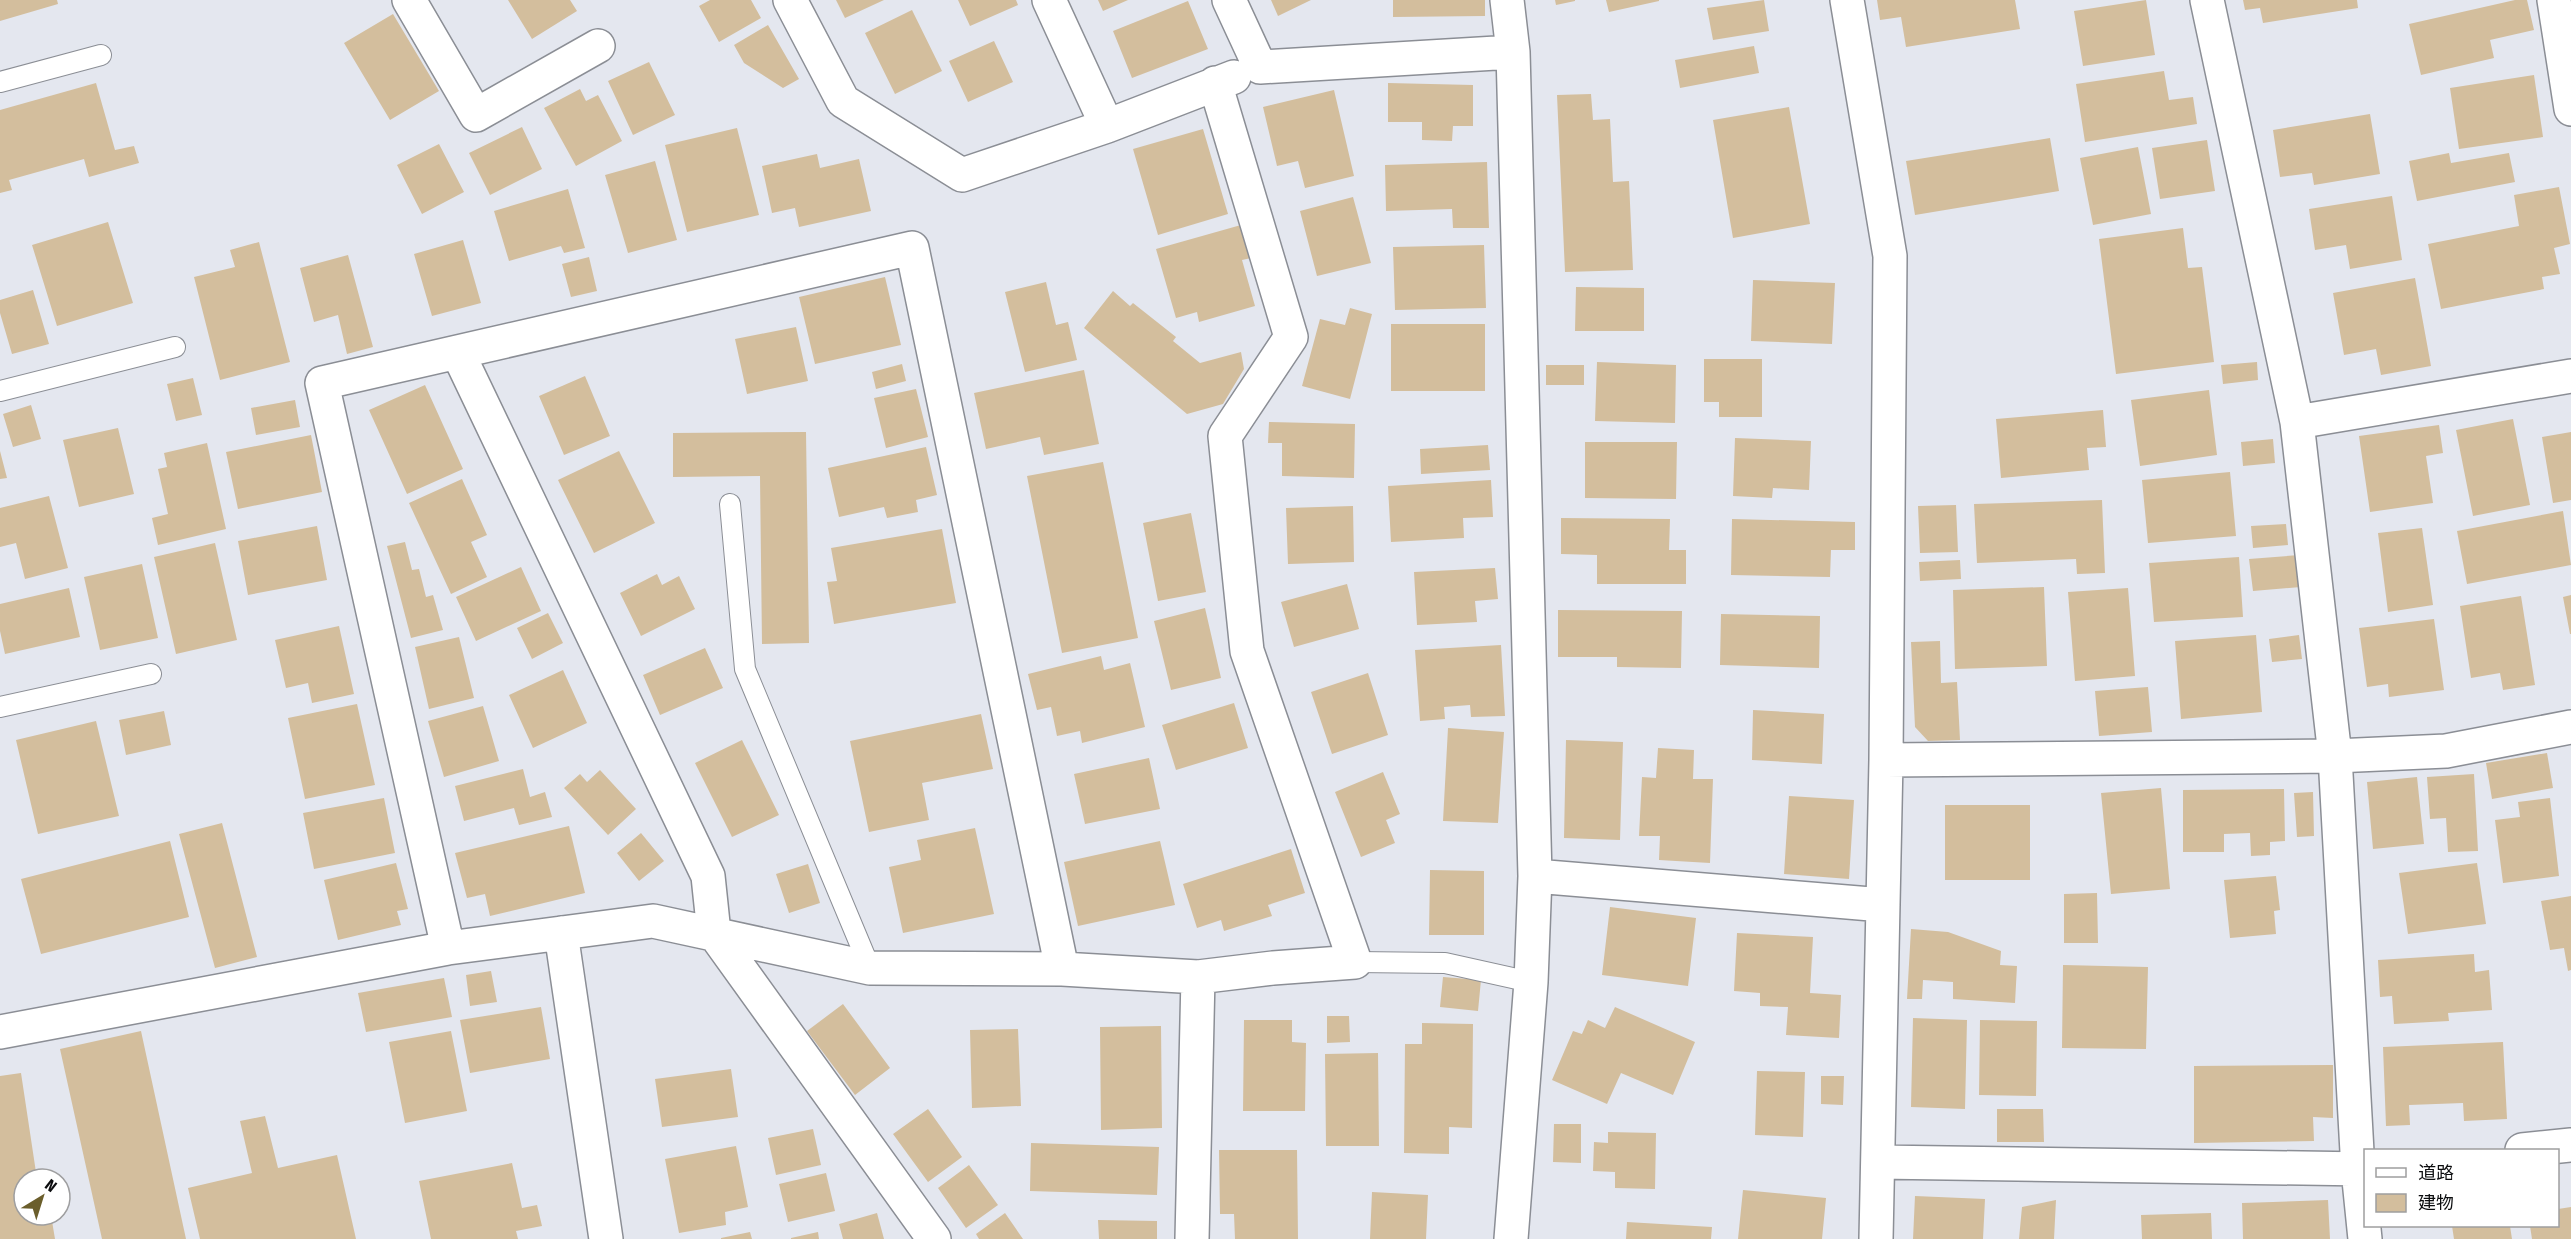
<svg xmlns="http://www.w3.org/2000/svg" width="2571" height="1239" font-family="'Fira Sans Condensed','Noto Sans JP',sans-serif">
	<style>
		.building { fill: #d3be9d }
		.lines { fill: none; stroke-linecap: round; stroke-linejoin: round }
		.service-casing { stroke: #8b8e95; stroke-width: 22 }
		.minor-casing { stroke: #8b8e95; stroke-width: 36 }
		.service { stroke: #fff; stroke-width: 20 }
		.minor { stroke: #fff; stroke-width: 33 }
	</style>
	<rect width="100%" height="100%" fill="#e4e7ef"/>
	<path class="building" d="M0 0H57L58 4 0 21Z
		M508 0H570L577 11 532 39Z
		M710 0H751L761 18 719 42 699 6Z
		M836 0H884L845 18Z
		M958 0H1016L1018 5 970 26Z
		M1098 0H1128L1103 11Z
		M1271 0H1311L1278 16Z
		M1393 0H1485V16L1393 17Z
		M1555 0H1575V1L1556 5Z
		M1606 0H1659V1L1609 12Z
		M1764 0 1769 31 1713 40 1707 8Z
		M1877 0H2015L2020 29 1906 47 1901 17 1880 20Z
		M2146 0 2155 55 2083 66 2074 11Z
		M2243 0H2357L2358 8 2263 23 2260 8 2245 10Z
		M2515 0H2527L2534 30 2490 40 2494 58 2421 75 2409 24Z
		M1188 1 1208 49 1132 78 1113 31Z
		M912 10 942 71 895 94 865 33Z
		M393 14 439 91 390 120 344 43Z
		M768 25 799 79 783 88 744 63 734 45Z
		M994 41 1013 82 968 102 949 61Z
		M1754 46 1759 73 1680 88 1675 60Z
		M649 62 675 115 633 135 608 81Z
		M2164 71 2169 100 2193 97 2197 124 2085 142 2076 84Z
		M2534 75 2543 137 2459 149 2450 88Z
		M96 83 115 150 134 146 139 163 89 177 84 159 9 180 12 190 0 193V110Z
		M1388 83 1473 85V126H1453L1452 141 1422 140V122H1388Z
		M580 89 586 101 598 95 622 141 576 166 544 108Z
		M1334 90 1354 176 1305 188 1298 161 1277 166 1263 107Z
		M1591 94 1593 120 1610 119 1613 182 1629 181 1633 270 1565 272 1557 95Z
		M1789 107 1810 224 1733 238 1713 120Z
		M2370 114 2380 174 2314 185 2312 173 2280 177 2273 130Z
		M522 127 542 169 490 195 469 153Z
		M737 128 759 215 687 232 665 145Z
		M1203 129 1228 214 1158 235 1133 149Z
		M2050 138 2059 191 1915 215 1906 161Z
		M2207 140 2215 191 2160 199 2152 148Z
		M439 144 464 192 422 214 397 165Z
		M2138 147 2151 214 2093 225 2080 158Z
		M2449 153 2451 163 2509 153 2515 182 2417 201 2409 161Z
		M817 154 820 168 859 159 871 211 799 227 795 208 772 213 762 166Z
		M655 161 677 240 628 253 605 175Z
		M1487 162 1489 228H1453L1452 209 1386 211 1385 165Z
		M2559 187 2570 244 2554 248 2560 274 2542 277 2544 289 2441 309 2428 244 2519 226 2514 195Z
		M568 189 585 248 564 253 561 246 509 261 494 211Z
		M2392 196 2402 260 2350 269 2346 245 2315 250 2309 209Z
		M1353 197 1371 263 1317 276 1300 211Z
		M108 222 133 303 57 326 32 245Z
		M1241 225 1251 258 1242 260 1255 306 1199 322 1197 312 1176 318 1156 249Z
		M2183 228 2188 268 2202 267 2214 362 2116 374 2099 239Z
		M463 240 481 303 432 316 414 254Z
		M259 242 290 362 220 380 194 277 235 267 230 250Z
		M1484 245 1486 308 1395 310 1393 247Z
		M348 255 373 347 347 354 338 315 314 322 300 268Z
		M589 257 597 291 571 297 562 264Z
		M885 277 901 345 815 364 799 297Z
		M2415 278 2431 366 2381 375 2376 349 2344 355 2333 293Z
		M1753 280 1835 283 1832 344 1751 341Z
		M1046 282 1056 325 1068 322 1077 360 1025 372 1005 292Z
		M1576 287 1644 288V331H1575Z
		M33 290 49 344 12 354 0 313V300Z
		M1113 291 1130 306 1133 303 1176 337 1173 341 1200 363 1241 352 1244 369 1223 404 1187 414 1084 328Z
		M1350 308 1372 314 1350 399 1302 386 1320 319 1345 325Z
		M1391 324H1485V391H1391Z
		M796 327 808 381 747 394 735 339Z
		M1704 359H1762V417H1719V402H1704Z
		M1597 362 1676 365 1675 423 1595 421Z
		M2257 362 2258 380 2223 384 2221 365Z
		M902 364 906 381 876 389 872 372Z
		M1546 365H1584V385H1546Z
		M1084 370 1099 444 1044 455 1040 437 986 449 974 393Z
		M585 376 610 436 564 455 539 396Z
		M193 378 202 415 176 421 167 384Z
		M425 385 463 469 407 494 369 410Z
		M916 389 928 437 886 448 874 398Z
		M2209 390 2217 455 2140 466 2131 400Z
		M295 400 300 427 256 435 251 408Z
		M31 405 41 439 13 447 3 414Z
		M2103 410 2106 447 2087 448 2089 470 2001 478 1996 419Z
		M2513 419 2530 505 2473 516 2456 430Z
		M1269 422 1355 424 1354 478 1282 476V443H1268Z
		M2439 425 2443 453 2426 456 2433 503 2370 512 2359 436Z
		M118 428 134 494 79 507 63 440Z
		M806 432 809 643 762 644 760 476 673 477V433Z
		M2571 432V500L2553 503 2542 437Z
		M311 435 322 492 238 509 226 452Z
		M1735 438 1811 441 1809 490 1773 488 1772 498 1733 496Z
		M2273 439 2275 463 2243 466 2241 442Z
		M1585 442H1677L1676 499 1585 498Z
		M207 443 226 529 158 545 152 518 168 514 158 469 167 467 164 453Z
		M1488 445 1490 470 1421 474 1420 449Z
		M926 447 937 495 916 500 918 512 887 518 884 507 839 517 828 468Z
		M0 451 7 478 0 479Z
		M619 451 655 523 594 553 558 480Z
		M1103 462 1138 638 1062 653 1027 476Z
		M2230 472 2236 536 2148 543 2142 480Z
		M462 479 487 535 471 542 487 577 451 594 409 503Z
		M1491 480 1493 517 1463 518 1464 538 1391 542 1388 486Z
		M49 496 68 568 25 579 16 543 0 547V508Z
		M2102 500 2105 573 2077 574 2076 559 1977 563 1974 504Z
		M1956 505 1958 552 1920 553 1918 506Z
		M1353 506 1354 562 1288 564 1286 508Z
		M2563 511 2571 565 2467 584 2457 531Z
		M1191 513 1206 592 1158 601 1143 523Z
		M1561 518 1670 519 1669 550H1686V584H1597V555L1561 554Z
		M1732 519 1855 522V550H1831L1830 577 1731 575Z
		M2286 524 2288 545 2253 548 2251 526Z
		M317 526 327 580 248 595 238 541Z
		M2422 528 2433 605 2388 612 2378 533Z
		M942 529 956 603 834 624 827 582 837 581 831 548Z
		M405 542 412 570 419 569 426 597 433 595 443 630 411 638 387 546Z
		M215 543 237 640 176 654 154 557Z
		M2299 555 2301 587 2253 591 2249 559Z
		M2239 557 2243 617 2154 622 2149 563Z
		M1960 560 1961 579 1920 581 1919 562Z
		M142 564 158 638 100 650 84 577Z
		M521 567 541 611 476 641 456 597Z
		M1495 568 1498 599 1475 601 1477 622 1417 625 1414 572Z
		M657 574 662 585 679 576 695 609 641 636 620 593Z
		M1347 584 1359 629 1294 647 1281 602Z
		M2044 587 2047 666 1955 669 1953 590Z
		M69 588 80 637 5 654 0 631V604Z
		M2128 588 2135 676 2075 681 2068 592Z
		M2571 595V634H2570L2563 597Z
		M2521 596 2535 685 2503 690 2500 673 2471 678 2460 606Z
		M1205 608 1221 678 1171 690 1154 621Z
		M1558 610 1682 611 1681 668 1617 667V657H1558Z
		M548 613 563 643 532 659 517 628Z
		M1721 614 1820 616 1819 668 1720 665Z
		M2434 619 2444 690 2389 697 2388 684 2367 687 2359 628Z
		M339 626 354 694 312 703 308 683 286 688 275 640Z
		M2256 635 2262 712 2181 719 2175 641Z
		M2299 635 2302 659 2272 662 2269 639Z
		M459 637 474 698 429 709 415 647Z
		M1940 641 1941 683 1957 682 1960 740 1928 741 1915 727 1911 642Z
		M1501 645 1505 716 1471 717 1470 705 1444 707 1445 719 1420 721 1415 650Z
		M705 648 723 688 660 715 643 675Z
		M1101 656 1104 670 1130 663 1145 727 1082 743 1080 731 1057 736 1051 707 1037 710 1028 674Z
		M563 670 587 723 533 748 509 695Z
		M1368 673 1388 735 1332 754 1311 692Z
		M2148 687 2152 732 2099 736 2095 691Z
		M1234 703 1248 748 1176 770 1162 725Z
		M357 704 375 785 305 799 288 718Z
		M483 706 499 761 444 777 428 721Z
		M1753 710 1824 714 1822 764 1752 760Z
		M164 711 171 745 126 755 119 720Z
		M981 714 993 769 922 783 929 820 869 832 850 741Z
		M96 721 119 816 38 834 16 740Z
		M1448 728 1504 732 1498 823 1443 821Z
		M742 740 779 815 732 837 695 763Z
		M1566 740 1623 742 1620 840 1564 838Z
		M1658 748 1694 750 1693 779H1713L1710 863 1659 860 1660 836H1639L1642 777 1656 778Z
		M2547 753 2553 788 2492 799 2486 763Z
		M1149 758 1160 809 1085 824 1074 774Z
		M523 769 530 797 545 792 552 817 519 825 514 808 464 821 455 786Z
		M600 770 636 809 608 835 564 788 580 774 587 782Z
		M1383 772 1400 814 1386 820 1395 843 1361 857 1335 792Z
		M2474 774 2478 851 2448 852 2446 818 2430 819 2427 777Z
		M2417 777 2424 844 2373 849 2367 782Z
		M2161 788 2170 889 2111 894 2101 793Z
		M2284 789 2285 841 2270 842V855L2251 856 2250 833 2224 834V852H2183V790Z
		M2313 792 2314 836 2297 837 2294 793Z
		M1789 796 1854 800 1849 879 1784 874Z
		M384 798 395 853 314 869 303 813Z
		M2550 798 2559 876 2503 883 2495 820 2520 817 2518 802Z
		M1945 805H2030V880H1945Z
		M222 823 257 957 215 968 179 834Z
		M569 826 585 893 490 916 485 894 467 898 455 853Z
		M975 828 994 914 903 933 889 867 921 860 917 840Z
		M641 833 664 861 639 881 617 853Z
		M170 841 189 917 41 954 21 879Z
		M1160 841 1175 905 1078 926 1064 862Z
		M1291 849 1305 893 1268 905 1272 916 1224 931 1221 920 1197 928 1183 884Z
		M396 863 408 909 397 911 401 925 338 940 324 880Z
		M2477 863 2486 924 2408 934 2399 873Z
		M808 864 820 903 789 913 776 874Z
		M1430 870 1484 871V935H1429Z
		M2276 876 2280 910 2274 911 2276 934 2230 938 2224 880Z
		M2097 893 2098 943H2064V894Z
		M2571 896V970L2568 971 2564 948 2550 950 2541 901Z
		M1610 907 1696 918 1688 986 1602 975Z
		M1911 929 1948 932 2001 951 2000 965 2017 966 2015 1003 1953 999V982L1923 980 1922 999H1907Z
		M1737 933 1813 937 1810 993 1841 995 1839 1038 1786 1035 1788 1007 1760 1006V993L1734 991Z
		M2474 954 2475 972 2489 970 2492 1010 2448 1013 2449 1021 2394 1024 2392 996 2380 997 2378 960Z
		M2063 965 2148 967 2146 1049 2062 1048Z
		M491 971 497 1002 470 1006 466 975Z
		M1443 977 1481 980 1478 1011 1440 1007Z
		M444 978 452 1017 366 1032 358 993Z
		M843 1004 890 1068 855 1095 807 1031Z
		M541 1007 550 1059 470 1073 460 1020Z
		M1615 1007 1695 1042 1673 1095 1621 1073 1607 1104 1552 1080 1573 1031 1582 1034 1588 1020 1605 1028Z
		M1327 1016H1349L1350 1042 1327 1043Z
		M1913 1018 1967 1020 1965 1109 1911 1107Z
		M1244 1020H1292V1042L1306 1043 1305 1111H1243Z
		M1980 1020 2037 1021 2036 1096 1979 1095Z
		M1422 1023 1473 1024 1472 1128 1449 1127V1154L1404 1153 1405 1044H1422Z
		M1161 1026 1162 1128 1101 1130 1100 1027Z
		M1018 1029 1021 1106 972 1108 970 1030Z
		M141 1031 186 1239H102L60 1049Z
		M451 1031 467 1111 405 1123 389 1042Z
		M2503 1042 2507 1119 2464 1121 2463 1103 2409 1105 2410 1125 2386 1126 2383 1047Z
		M1378 1053 1379 1146H1326L1325 1054Z
		M2333 1065V1118L2313 1117 2314 1141 2194 1143V1066Z
		M731 1069 738 1117 662 1127 655 1079Z
		M1757 1071 1805 1072 1803 1137 1755 1135Z
		M21 1073 37 1179H24V1215H51L55 1239H0V1076Z
		M1821 1076H1844L1843 1105 1821 1104Z
		M928 1109 962 1157 928 1182 893 1134Z
		M1997 1109H2043L2044 1142H1997Z
		M265 1116 278 1168 337 1155 356 1239H200L188 1188 252 1173 240 1121Z
		M1554 1124H1581V1163L1553 1162Z
		M813 1129 821 1165 776 1175 768 1138Z
		M1608 1132 1656 1133 1655 1189 1615 1188V1172L1593 1171 1594 1142 1608 1143Z
		M1031 1143 1159 1147 1157 1195 1030 1191Z
		M736 1146 748 1207 725 1212 726 1225 679 1233 665 1159Z
		M1219 1150H1297L1298 1239H1235L1234 1214H1220Z
		M512 1163 522 1208 537 1205 542 1226 516 1231 518 1239H431L419 1181Z
		M969 1165 998 1205 966 1228 938 1188Z
		M826 1173 835 1211 788 1222 779 1184Z
		M1743 1190 1826 1198 1822 1239H1738Z
		M1372 1192 1428 1195 1426 1239H1370Z
		M1915 1196 1985 1199 1983 1239H1913Z
		M2056 1200 2054 1239H2019L2022 1207Z
		M2328 1200 2330 1239H2243L2242 1203Z
		M2571 1207V1239H2532L2530 1226H2558V1209Z
		M877 1213 884 1239H843L839 1224Z
		M1005 1213 1023 1239H979L976 1234Z
		M2211 1213 2212 1239H2142L2141 1215Z
		M1098 1220 1157 1221V1239H1099Z
		M1627 1222 1712 1227 1711 1239H1626Z
		M2452 1226H2510L2512 1239H2454Z
		M750 1232 752 1239H721V1238Z
		M818 1232 819 1239H791V1238Z"/>
	<g class="lines">
		<defs>
			<path id="service" d="M0 82 101 55
				M0 391 175 347
				M730 504 745 669 870 968
				M0 707 151 674
				M1355 962 1445 963 1531 982"/>
			<path id="minor" d="M409 0 476 115 598 46
				M790 0 843 101 962 175 1107 126 1049 0
				M1229 0 1260 67 1513 52 1535 876
				M1507 0 1513 52
				M1847 0 1890 256 1886 760
				M2207 0 2297 422 2335 756 2358 1170 2365 1239
				M2554 0 2571 109
				M1107 126 1234 77
				M458 353 708 876 714 933 934 1239
				M2297 422 2571 376
				M561 933 606 1239
				M448 948 322 383 912 248 1062 969
				M0 1032 448 948 653 921 870 968 1062 969 1198 977 1273 968 1355 962 1247 651 1225 436 1291 337 1215 83
				M2522 1150 2571 1145
				M1878 1162 2366 1169
				M1192 1239 1198 977
				M1511 1239 1531 982 1535 876 1883 905
				M1876 1239 1886 760 2335 756 2446 751 2571 727"/>
		</defs>
		<use href="#service" class="service-casing"/>
		<use href="#minor" class="minor-casing"/>
		<use href="#service" class="service"/>
		<use href="#minor" class="minor"/>
	</g>
	<rect x="2364" y="1149" width="195" height="78" fill="#ffffff" stroke="#9e9e9f" stroke-width="1.5"/>
	<rect x="2376" y="1168" width="30" height="9" fill="#ffffff" stroke="#9e9e9f" stroke-width="1.5"/>
	<text x="2418" y="1179" font-size="18" fill="#0c0d0f">道路</text>
	<rect x="2376" y="1194" width="30" height="18" fill="#d3be9d" stroke="#9e9e9f" stroke-width="1.5"/>
	<text x="2418" y="1209" font-size="18" fill="#0c0d0f">建物</text>
	<g transform="translate(42 1197) rotate(38)"><circle r="28" fill="#ffffff" stroke="#9e9e9f" stroke-width="1.5"/>
	<path d="M0-4.5L10 22L0 15L-10 22Z" fill="#6b5e2b"/>
	<text y="-9" font-size="16" font-weight="bold" text-anchor="middle" fill="#0c0d0f">N</text>
	</g>
</svg>
